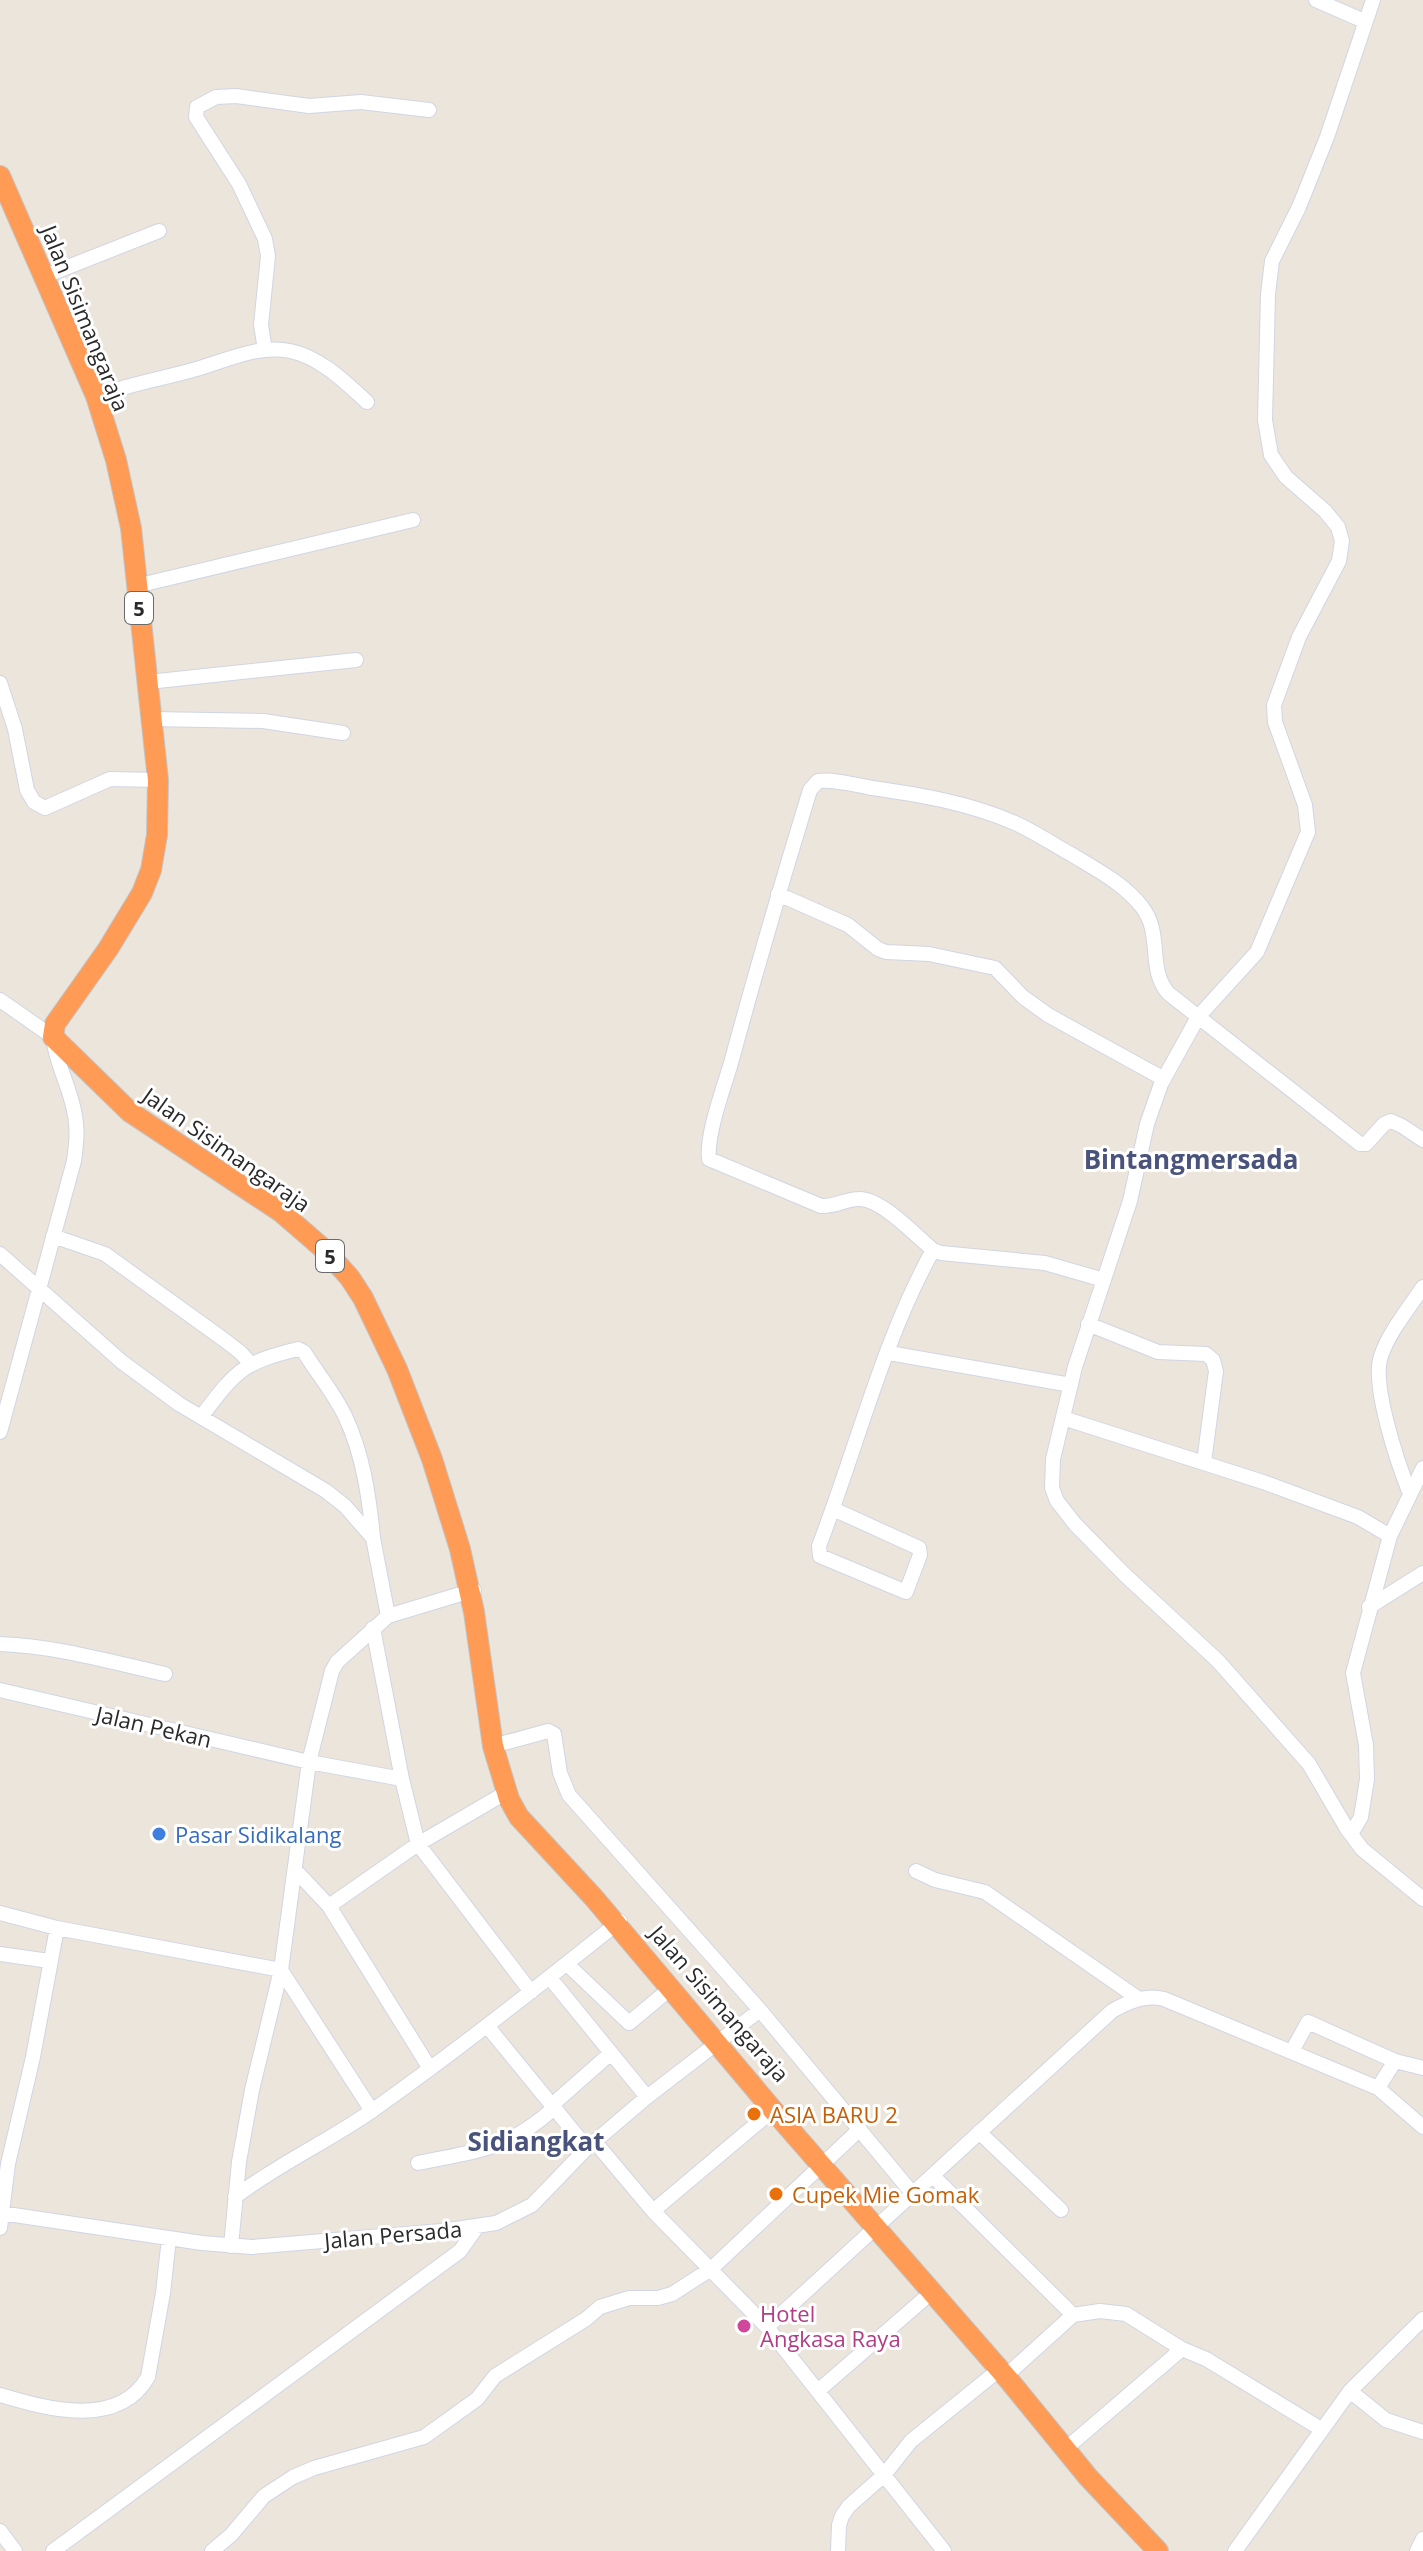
<svg xmlns="http://www.w3.org/2000/svg" width="1423" height="2551" font-family="'Open Sans',sans-serif">
	<style>
		.lines { fill: none; stroke-linecap: round; stroke-linejoin: round }
		.minor-casing { stroke: #d1d5e3; stroke-width: 16 }
		.highway-casing { stroke: #c3c3c3; stroke-width: 22 }
		.minor { stroke: #fff; stroke-width: 14 }
		.highway { stroke: #ff9b54; stroke-width: 20 }
		.shop-dot { fill: #3f7fe0; stroke: #fff; stroke-width: 3 }
		.food-dot { fill: #e8710a; stroke: #fff; stroke-width: 3 }
		.hotel-dot { fill: #d1479c; stroke: #fff; stroke-width: 3 }
		.labels { text-anchor: middle; dominant-baseline: central; stroke-width: 6; stroke-linejoin: round; paint-order: stroke }
		.shield { fill: #fff; stroke: #6a6a6a; stroke-width: 2 }
		.shield-label { font-size: 20px; font-weight: bold; fill: #2a2a2a }
		.street-label { font-size: 22px; fill: #2a2a2a; stroke: #fff }
		.shop-label { font-size: 22px; fill: #366cbe; stroke: #fff; text-anchor: start }
		.food-label { font-size: 22px; fill: #c56008; stroke: #fff; text-anchor: start }
		.hotel-label { font-size: 22px; fill: #b23c85; stroke: #fff; text-anchor: start }
		.quarter-label { font-size: 26px; font-weight: bold; fill: #4a537b; stroke: #fff }
	</style>
	<rect width="100%" height="100%" fill="#ece5dc"/>
	<g class="lines">
		<defs>
			<path id="minor" d="M1316 0 1364 21
				M1373 0 1327 137 1299 207 1272 261 1268 294 1265 420 1271 455 1286 477 1325 511 1338 527 1342 541 1339 561 1299 637 1274 705 1275 722 1305 805 1308 832 1257 952 1198 1017 1161 1084 1147 1124 1130 1201 1075 1367 1053 1459 1052 1488 1057 1501 1075 1524 1124 1574 1218 1661 1309 1764 1347 1829 1362 1849 1423 1899
				M45 276 159 231
				M265 350 261 325 268 256 265 239 239 184 196 117 197 107 216 97 236 96 309 106 361 102 429 110
				M96 396C128 385 160 379 193 370 223 362 258 344 290 351 320 357 345 382 367 402
				M136 586 413 520
				M148 682 356 660
				M0 683 15 729 27 790 34 802 45 808 110 779 158 780
				M151 719 263 721 343 733
				M778 894 848 925 878 949 886 952 929 954 995 968 1023 997 1048 1015 1164 1079
				M0 1000 53 1037C56 1065 71 1088 75 1116 78 1131 76 1146 74 1161L0 1432
				M53 1236 105 1254 223 1339 240 1352 250 1363
				M0 1254 122 1362 179 1404 326 1491 345 1506 373 1538 388 1616
				M1104 1280 1045 1263 941 1253 933 1250C916 1236 881 1198 859 1199 846 1199 834 1207 821 1206L709 1159C706 1135 724 1087 731 1063 756 971 782 881 810 790L818 781C835 779 855 785 872 788 922 795 969 803 1015 823 1035 832 1054 845 1074 856 1099 871 1124 884 1142 907 1163 934 1147 968 1168 993L1360 1144H1366L1384 1124 1391 1121 1402 1126 1423 1140
				M1088 1324 1158 1352 1206 1354 1213 1360 1216 1371 1204 1462
				M889 1353 1071 1385
				M201 1417C236 1371 241 1363 298 1349L304 1352C317 1373 334 1393 345 1416 363 1454 369 1496 373 1537
				M1063 1418 1263 1482 1358 1517 1390 1536
				M1410 1494C1398 1464 1371 1384 1381 1356 1389 1332 1409 1308 1423 1287
				M833 1509 919 1548 920 1555 906 1592 820 1556 819 1546C856 1450 883 1340 933 1250
				M1369 1607 1423 1573
				M373 1628 402 1779 418 1844 531 1992
				M0 1644C56 1646 111 1662 165 1674
				M0 1690 309 1762 402 1779
				M493 1746 548 1731 554 1734 560 1773 569 1795 760 2010 913 2194
				M1351 1834 1361 1817 1367 1779 1366 1745 1353 1673 1390 1536 1423 1468
				M296 1871 329 1906 429 2067
				M916 1871 935 1880 985 1892 1139 1999
				M329 1906 418 1844 507 1792
				M0 1913 57 1928 281 1970 372 2111
				M0 1954 49 1961
				M567 1964 629 2023 671 1988
				M550 1978 647 2097
				M488 2027 587 2148
				M1292 2051 1308 2022 1395 2061
				M1378 2088 1395 2061 1423 2068
				M552 2105 611 2053
				M979 2132 1061 2210
				M595 2142 653 2211 767 2327 944 2551
				M418 2163C476 2151 508 2150 554 2108
				M933 2176 1073 2315
				M235 2197C278 2164 329 2141 373 2110 458 2050 539 1986 620 1921
				M653 2211 773 2110
				M0 2213 202 2243 252 2247 442 2231 496 2223 532 2205 587 2148 647 2097 760 2010
				M0 2228 8 2164 33 2057 57 1928
				M231 2246 239 2162 252 2090 281 1970 309 1762 332 1671 337 1662 388 1616 474 1590
				M767 2327 1112 2011C1128 2002 1145 1994 1164 1999L1378 2088 1423 2127
				M1010 2372 1073 2315 1100 2311 1126 2314 1182 2349 1206 2359 1321 2429
				M819 2390 932 2292
				M1350 2391 1386 2420 1423 2432
				M0 2395C47 2409 118 2429 148 2377L163 2293 169 2238
				M1070 2445 1182 2349
				M0 2531 15 2551
				M53 2551 460 2251 477 2227
				M212 2551 231 2535 264 2496 293 2477 314 2468 424 2437 477 2399 495 2376 586 2319 600 2307 629 2298H658L672 2294 711 2269 860 2129
				M838 2551 839 2525 842 2516 849 2506 884 2475 911 2441 1000 2369
				M1235 2551 1350 2391 1423 2319
				M1417 2551 1423 2539"/>
			<path id="highway" d="M0 176 96 396 116 460 131 528 158 780 157 835 151 870 142 893 108 949 55 1024 53 1037 130 1112 281 1212 326 1251 350 1278 363 1298 397 1369 432 1459 460 1549 474 1612 493 1746 509 1799 519 1817 594 1898 773 2110 1008 2379 1088 2477 1158 2551"/>
		</defs>
		<use href="#minor" class="minor-casing"/>
		<use href="#highway" class="highway-casing"/>
		<use href="#minor" class="minor"/>
		<use href="#highway" class="highway"/>
	</g>
	<circle class="shop-dot" cx="159" cy="1834" r="8"/>
	<g class="food-dot">
		<circle cx="754" cy="2114" r="8"/>
		<circle cx="776" cy="2194" r="8"/>
	</g>
	<circle class="hotel-dot" cx="744" cy="2326" r="8"/>
	<g class="labels">
		<g class="shield">
			<rect x="125" y="592" width="28" height="32" rx="6"/>
			<rect x="316" y="1240" width="28" height="32" rx="6"/>
		</g>
		<g class="shield-label">
			<text x="139" y="608">5</text>
			<text x="330" y="1256">5</text>
		</g>
		<g class="street-label">
			<text transform="translate(86 318) rotate(68)">Jalan Sisimangaraja</text>
			<text transform="translate(227 1149) rotate(35)">Jalan Sisimangaraja</text>
			<text transform="translate(154 1726) rotate(13)">Jalan Pekan</text>
			<text transform="translate(720 2003) rotate(49)">Jalan Sisimangaraja</text>
			<text transform="translate(393 2234) rotate(-5)">Jalan Persada</text>
		</g>
		<g class="shop-label">
			<text x="175" y="1834">Pasar Sidikalang</text>
		</g>
		<g class="food-label">
			<text x="770" y="2114">ASIA BARU 2</text>
			<text x="792" y="2194">Cupek Mie Gomak</text>
		</g>
		<g class="hotel-label">
			<text x="760" y="2313">Hotel<tspan x="760" dy="25">Angkasa Raya</tspan></text>
		</g>
		<g class="quarter-label">
			<text x="1191" y="1159">Bintangmersada</text>
			<text x="536" y="2141">Sidiangkat</text>
		</g>
	</g>
</svg>
